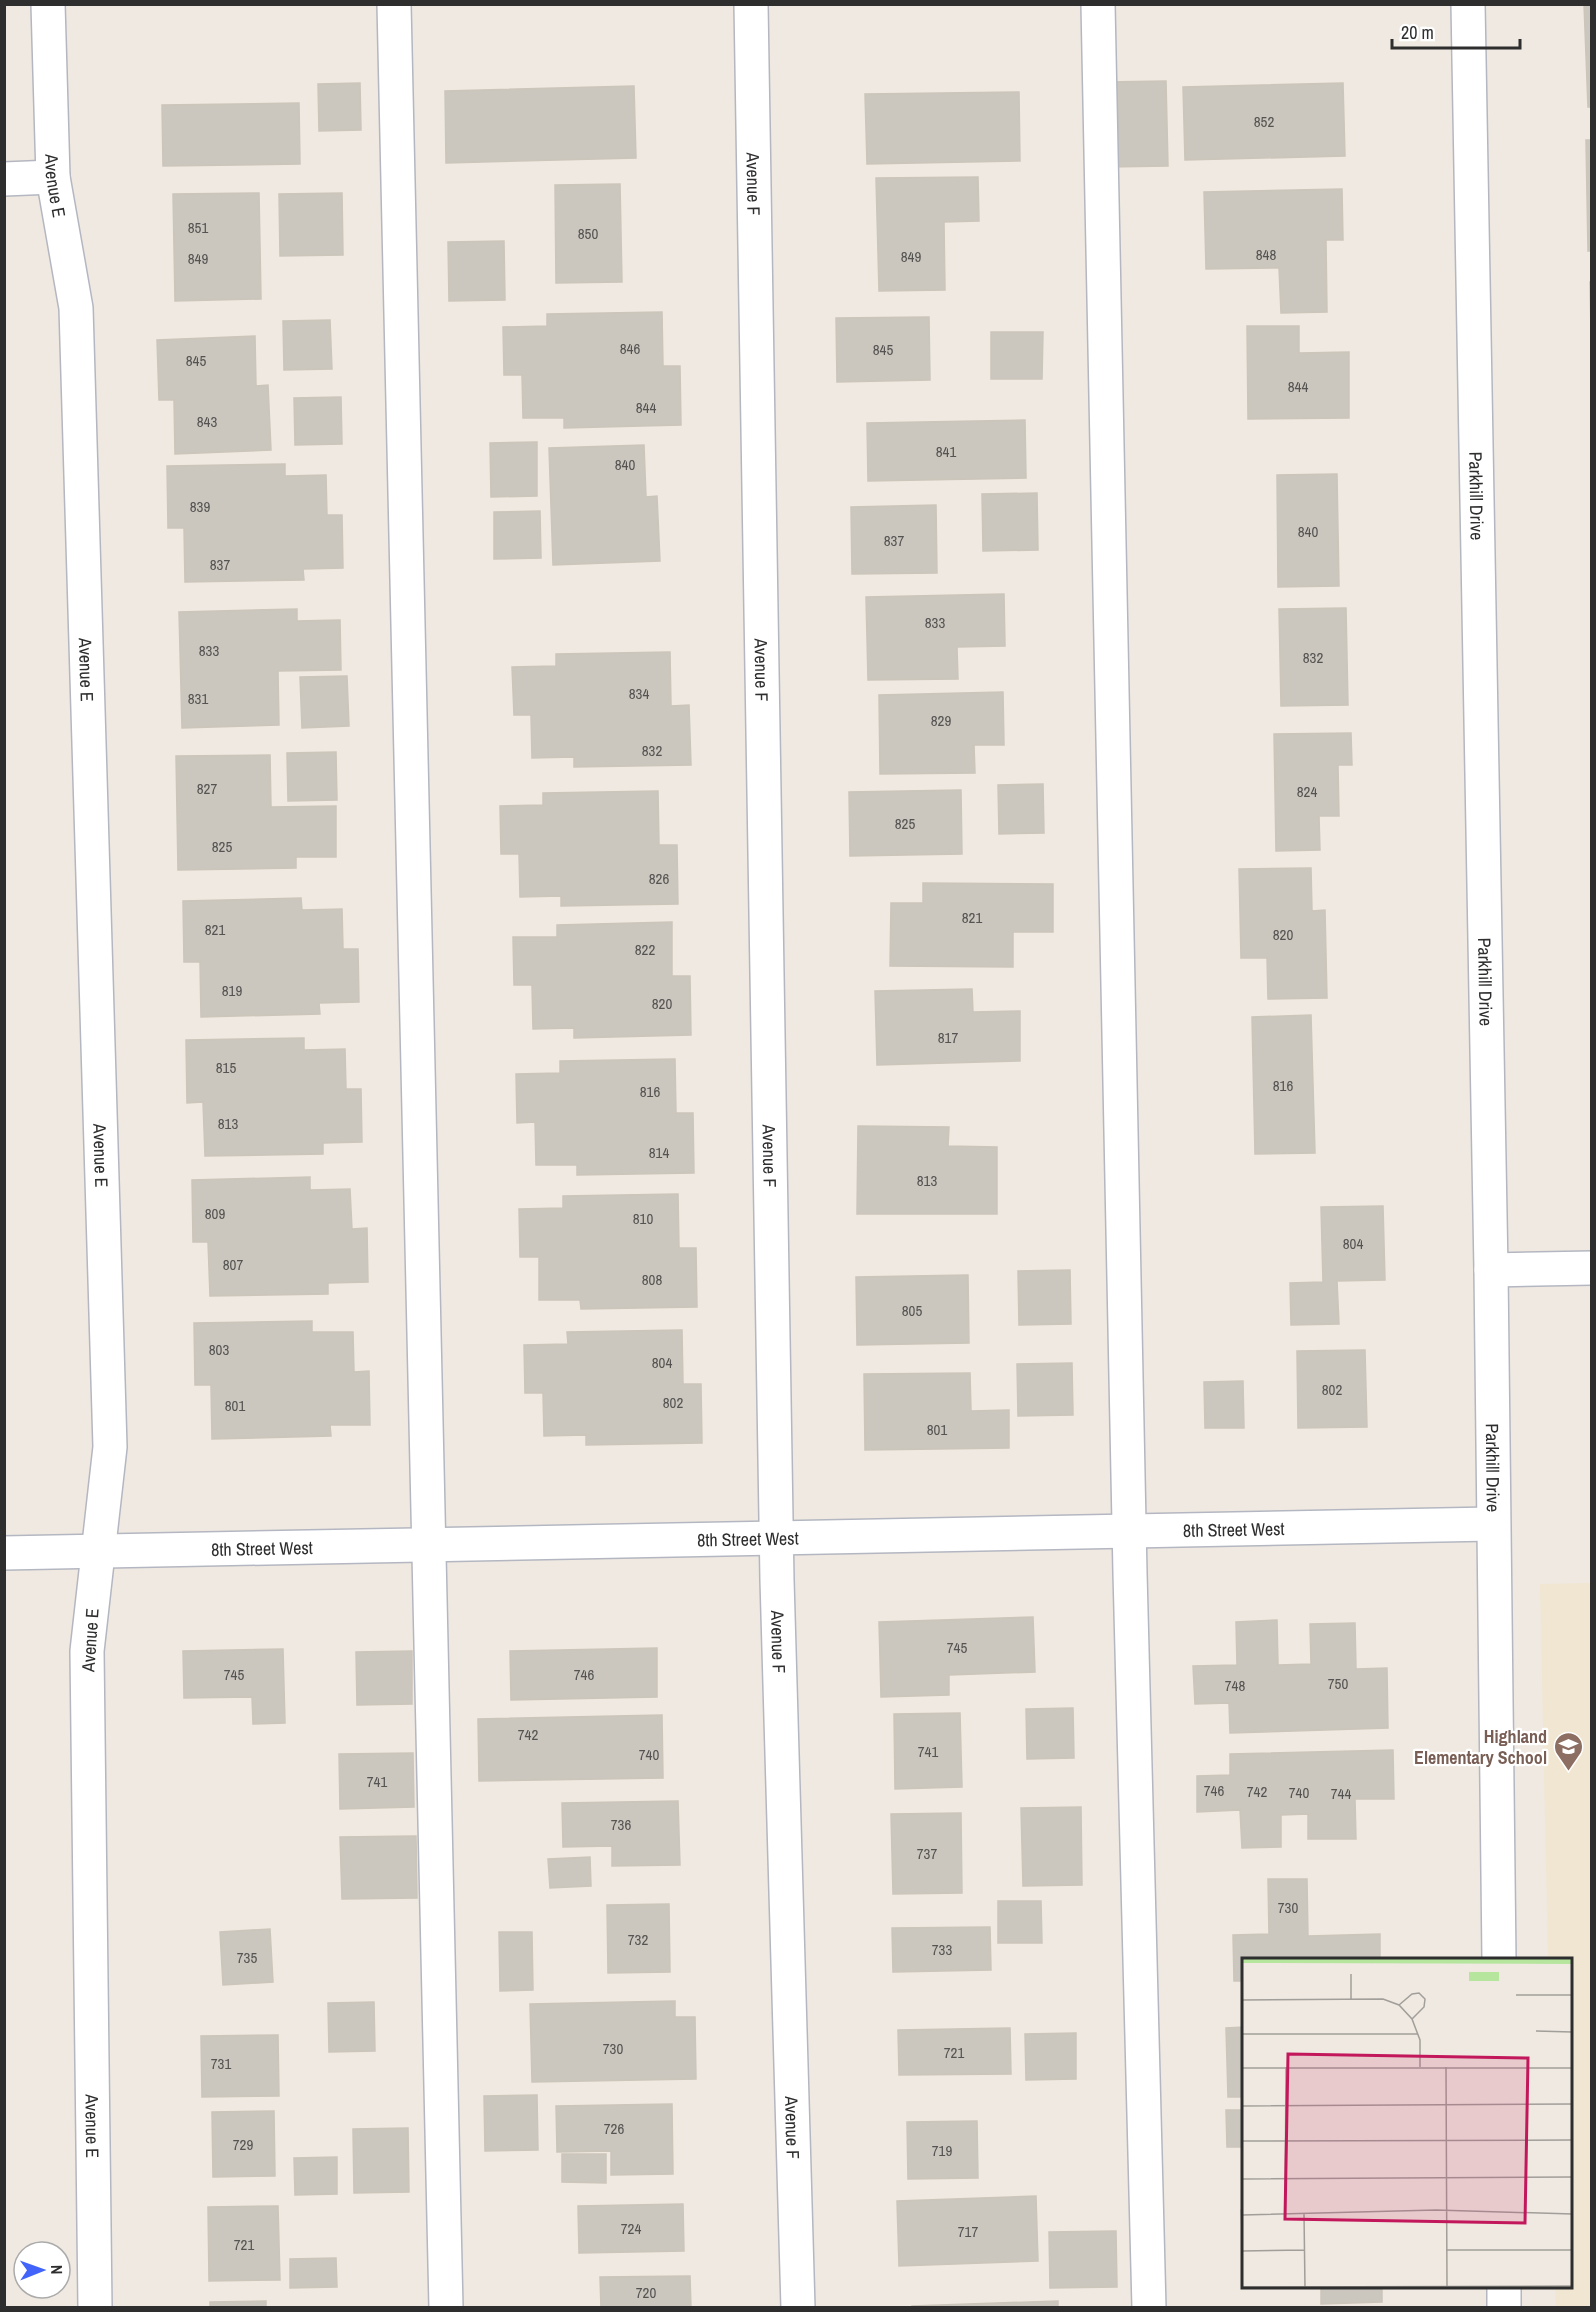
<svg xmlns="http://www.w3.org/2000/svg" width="1596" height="2312" font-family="'Archivo Narrow',sans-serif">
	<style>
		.education { fill: #f0e6d1 }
		.building { fill: #cbc7bf; stroke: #cbc5ba; stroke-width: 1.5 }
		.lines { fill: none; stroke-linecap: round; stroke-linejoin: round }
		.minor-casing { stroke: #b4b7c1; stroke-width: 36 }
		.minor { stroke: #fff; stroke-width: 33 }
		.labels { text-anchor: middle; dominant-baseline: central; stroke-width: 4.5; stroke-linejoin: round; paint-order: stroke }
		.number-label { font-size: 15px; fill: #555452 }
		.street-label { font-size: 18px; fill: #2e2e2e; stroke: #fff }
		.education-label { font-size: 18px; font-weight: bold; fill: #785e54; stroke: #fff; text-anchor: end }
		.inset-road { fill: none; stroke: #a29e99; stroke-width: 1.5 }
		.view { fill: #c2185b; fill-opacity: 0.15; stroke: #c2185b; stroke-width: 3 }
		.inset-edge { fill: none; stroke: #2e2e2e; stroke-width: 3 }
	</style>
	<rect width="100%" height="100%" fill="#efe9e1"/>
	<path class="education" d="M1591 1583V2307H1556L1555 2287 1570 2286V1960L1548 1959 1540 1584Z"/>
	<path class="building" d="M1584 4H1592V107H1588Z
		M1166 81 1168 166 1107 167 1106 82Z
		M360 83 361 130 319 131 318 84Z
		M1343 83 1345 156 1185 160 1183 87Z
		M634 86 636 158 446 163 445 91Z
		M1019 92 1020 161 867 164 865 94Z
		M299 103 300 164 163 166 162 105Z
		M1586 140H1592V251H1588Z
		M978 177 979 221 944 222 945 290 879 291 876 178Z
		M620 184 622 282 556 283 555 185Z
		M1342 189 1343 240H1326L1327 312 1281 313 1279 268 1206 269 1204 192Z
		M259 193 261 299 175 301 173 194Z
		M342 193 343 255 280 256 279 194Z
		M504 241 505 300 449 301 448 242Z
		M1590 282H1592V380Z
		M662 312 663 366H680L681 425 564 428V418H523L522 375H504L503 327 547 326V314Z
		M929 317 930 380 837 382 836 318Z
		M330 320 332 369 284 370 283 321Z
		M1247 326H1299V353L1349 352V418L1248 419Z
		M991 332H1043L1042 379H991Z
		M255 336 256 386 268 385 271 450 175 454 174 400H159L157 340Z
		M341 397 342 444 295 445 294 398Z
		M1025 420 1026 478 868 481 867 423Z
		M537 442V496L491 497 490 443Z
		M644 445 646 497 657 496 660 561 553 565 549 448Z
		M285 464V476L326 475 327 515H342L343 568 303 569 304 580 185 582 184 528H168L167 466Z
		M1337 474 1339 586 1278 587 1277 475Z
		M1037 493 1038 550 983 551 982 494Z
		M936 505 937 573 852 574 851 507Z
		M540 511 541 558 494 559V512Z
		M1004 594 1005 646 957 647 958 679 868 680 866 597Z
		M1346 608 1348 705 1281 706 1279 609Z
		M297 609V621L340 620 341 670 278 671 279 725 182 728 179 612Z
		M670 652 671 706 689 705 691 765 574 767V757L532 758 531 715H514L512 667 556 666V654Z
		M347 676 349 726 302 728 300 677Z
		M1003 692 1004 745H974L975 773 880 774 879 695Z
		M1351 733 1352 765H1338L1339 816H1319L1320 850 1276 851 1274 734Z
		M336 752 337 800 288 801 287 753Z
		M270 755 271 807 336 806V857H296V868L178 870 176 756Z
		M1043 784 1044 833 999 834 998 785Z
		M961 790 962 854 850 856 849 792Z
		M658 791 659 845H677L678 904 561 906V896L520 897 519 854H501L500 806 543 805V793Z
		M1311 868 1312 911 1325 910 1327 998 1268 999 1267 958H1241L1239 869Z
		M923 883 1053 884V932H1013V967L890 966 891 903H923Z
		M301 898 302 910 342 909 343 949H358L359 1002 319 1003 320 1014 201 1017 200 962H184L183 901Z
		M672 922V976H690L691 1035 574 1038V1028L533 1029 532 985H514L513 937H557V925Z
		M972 989 973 1012 1020 1011V1061L877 1065 875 991Z
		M1311 1015 1315 1153 1255 1154 1252 1017Z
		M304 1038V1050L345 1049 346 1089H361L362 1142 323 1143V1154L205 1156 203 1102 187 1103 186 1040Z
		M675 1059 676 1113H693L694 1173 577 1175V1165H536L535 1122 517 1123 516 1074 560 1073V1061Z
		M858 1126 949 1127 948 1146 997 1147V1214H857Z
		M310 1177V1190L350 1189 352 1229 367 1228 368 1282 328 1283V1294L210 1296 208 1242H193L192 1180Z
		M678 1194 679 1248H696L697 1307 581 1309 580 1300H539V1257H520L519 1209 563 1208V1196Z
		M1383 1206 1385 1280 1337 1281 1339 1324 1291 1325 1290 1283 1323 1282 1321 1207Z
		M1070 1270 1071 1324 1019 1325 1018 1271Z
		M968 1275 969 1343 857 1345 856 1277Z
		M312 1321V1332H353L354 1372 369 1371 370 1425H330L331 1436 212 1439 211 1385H195L194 1323Z
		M682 1330 683 1384H701L702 1443 586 1445V1435L544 1436 543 1393H525L524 1345 568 1344 567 1332Z
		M1365 1350 1367 1427 1298 1428 1297 1351Z
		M1072 1363 1073 1415 1018 1416 1017 1364Z
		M970 1373 971 1411 1009 1410V1448L865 1450 864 1374Z
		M1243 1381 1244 1428H1205L1204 1382Z
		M1033 1617 1035 1672 949 1675V1695L881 1697 879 1622Z
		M1277 1620 1278 1665 1311 1664 1310 1624 1355 1623 1356 1669 1387 1668 1388 1728 1230 1733 1229 1703 1195 1704 1193 1666 1237 1665 1236 1622Z
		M657 1648V1697L511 1700 510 1651Z
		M283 1649 285 1723 253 1724 252 1697 184 1698 183 1651Z
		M412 1651V1704L357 1705 356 1652Z
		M1073 1708 1074 1758 1027 1759 1026 1709Z
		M960 1713 962 1787 895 1789 894 1714Z
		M662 1715 663 1778 479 1781 478 1719Z
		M1393 1750 1394 1799H1355L1356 1839H1308V1814L1281 1815V1847L1242 1848 1240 1810 1197 1812V1776L1230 1775V1754Z
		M413 1753 414 1807 340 1809 339 1754Z
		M678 1801 680 1865 612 1866V1846L563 1847 562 1803Z
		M1081 1807 1082 1885 1023 1886 1021 1808Z
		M961 1813 962 1893 893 1894 891 1814Z
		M416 1836 417 1898 342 1899 340 1837Z
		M590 1857 591 1886 550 1888 548 1859Z
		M1268 1879H1307L1308 1936 1380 1934V1960H1244V1981H1234L1233 1935 1269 1934Z
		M998 1901H1041L1042 1943H998Z
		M669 1904 670 1972 608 1973 607 1905Z
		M990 1927 991 1970 893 1972 892 1928Z
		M270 1929 273 1982 223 1985 220 1932Z
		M499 1932H532L533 1990 500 1991Z
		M675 2001V2017H695L696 2079 532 2082 530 2004Z
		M374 2002 375 2051 329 2052 328 2003Z
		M1244 2027V2097H1228L1226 2028Z
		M1010 2028 1011 2074 899 2075 898 2030Z
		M1076 2033V2079L1026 2080 1025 2034Z
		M278 2035 279 2096 202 2097 201 2036Z
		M537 2095 538 2150 485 2151 484 2096Z
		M672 2104 673 2174 611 2175V2151L557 2152 556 2106Z
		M1226 2110H1244V2147H1227Z
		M274 2111 275 2176 213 2177 212 2112Z
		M977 2121 978 2178 908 2179 907 2122Z
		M408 2128 409 2192 354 2193 353 2129Z
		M562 2154H606V2183L562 2182Z
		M337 2157V2194L295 2195 294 2158Z
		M1036 2196 1038 2261 899 2266 897 2201Z
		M683 2204 684 2251 579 2253 578 2206Z
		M278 2206 280 2280 209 2281 208 2207Z
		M1241 2210H1244V2251H1243Z
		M1116 2231 1117 2287 1050 2288 1049 2232Z
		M336 2258 337 2287 290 2288V2259Z
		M690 2276 691 2308H601L600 2277Z
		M1321 2286H1382V2302L1321 2304Z
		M266 2301V2308H210V2302Z
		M1058 2301V2308H912V2306Z"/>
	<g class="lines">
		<defs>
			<g id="minor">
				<path id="s1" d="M48 4 53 177 76 308 110 1447 87 1651 95 2308"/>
				<path d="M394 4 446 2308"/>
				<path id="s2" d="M751 4 777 1580 798 2308"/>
				<path d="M1098 4 1130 1573 1149 2308"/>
				<path id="s3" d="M1468 4 1491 1270 1499 1960"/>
				<path d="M4 179 53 177"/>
				<path d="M1491 1270 1592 1268"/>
				<path id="s4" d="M4 1553 1492 1524"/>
				<path d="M1504 2286V2308"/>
			</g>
		</defs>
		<use href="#minor" class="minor-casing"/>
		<use href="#minor" class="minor"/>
	</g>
	<defs>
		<symbol id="school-pin" viewBox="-11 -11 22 30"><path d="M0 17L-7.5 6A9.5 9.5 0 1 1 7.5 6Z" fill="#8d6e63" stroke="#fff"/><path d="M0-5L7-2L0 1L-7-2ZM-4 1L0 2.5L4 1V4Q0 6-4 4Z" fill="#fff"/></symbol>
	</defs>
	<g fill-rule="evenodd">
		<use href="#school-pin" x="1552" y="1730" width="33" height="45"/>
	</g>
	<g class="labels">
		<g class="number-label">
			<text x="1264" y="121">852</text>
			<text x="198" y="227">851</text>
			<text x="588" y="233">850</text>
			<text x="1266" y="254">848</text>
			<text x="911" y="256">849</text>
			<text x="198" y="258">849</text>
			<text x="630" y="348">846</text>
			<text x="883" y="349">845</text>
			<text x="196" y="360">845</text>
			<text x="1298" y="386">844</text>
			<text x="646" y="407">844</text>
			<text x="207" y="421">843</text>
			<text x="946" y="451">841</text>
			<text x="625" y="464">840</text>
			<text x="200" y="506">839</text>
			<text x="1308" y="531">840</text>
			<text x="894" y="540">837</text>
			<text x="220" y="564">837</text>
			<text x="935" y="622">833</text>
			<text x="209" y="650">833</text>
			<text x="1313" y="657">832</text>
			<text x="639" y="693">834</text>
			<text x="198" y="698">831</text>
			<text x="941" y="720">829</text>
			<text x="652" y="750">832</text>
			<text x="207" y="788">827</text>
			<text x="1307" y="791">824</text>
			<text x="905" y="823">825</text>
			<text x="222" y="846">825</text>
			<text x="659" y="878">826</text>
			<text x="972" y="917">821</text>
			<text x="215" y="929">821</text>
			<text x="1283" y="934">820</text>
			<text x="645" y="949">822</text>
			<text x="232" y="990">819</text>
			<text x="662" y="1003">820</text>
			<text x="948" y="1037">817</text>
			<text x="226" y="1067">815</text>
			<text x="1283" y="1085">816</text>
			<text x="650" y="1091">816</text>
			<text x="228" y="1123">813</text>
			<text x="659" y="1152">814</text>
			<text x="927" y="1180">813</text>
			<text x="215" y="1213">809</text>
			<text x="643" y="1218">810</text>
			<text x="1353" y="1243">804</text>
			<text x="233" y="1264">807</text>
			<text x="652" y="1279">808</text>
			<text x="912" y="1310">805</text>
			<text x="219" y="1349">803</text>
			<text x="662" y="1362">804</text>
			<text x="1332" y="1389">802</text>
			<text x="673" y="1402">802</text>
			<text x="235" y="1405">801</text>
			<text x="937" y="1429">801</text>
			<text x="957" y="1647">745</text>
			<text x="234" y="1674">745</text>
			<text x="584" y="1674">746</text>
			<text x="1338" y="1683">750</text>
			<text x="1235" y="1685">748</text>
			<text x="528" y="1734">742</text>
			<text x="928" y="1751">741</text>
			<text x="649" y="1754">740</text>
			<text x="377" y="1781">741</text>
			<text x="1214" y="1790">746</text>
			<text x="1257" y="1791">742</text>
			<text x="1299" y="1792">740</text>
			<text x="1341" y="1793">744</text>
			<text x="621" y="1824">736</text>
			<text x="927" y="1853">737</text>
			<text x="1288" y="1907">730</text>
			<text x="638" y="1939">732</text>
			<text x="942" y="1949">733</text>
			<text x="247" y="1957">735</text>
			<text x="613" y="2048">730</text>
			<text x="954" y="2052">721</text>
			<text x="221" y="2063">731</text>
			<text x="614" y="2128">726</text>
			<text x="243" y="2144">729</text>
			<text x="942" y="2150">719</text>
			<text x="631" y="2228">724</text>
			<text x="968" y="2231">717</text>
			<text x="244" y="2244">721</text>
			<text x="646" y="2292">720</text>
		</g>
		<g class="street-label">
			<text stroke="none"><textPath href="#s2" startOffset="180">Avenue F</textPath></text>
			<text stroke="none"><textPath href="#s1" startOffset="182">Avenue E</textPath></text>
			<text stroke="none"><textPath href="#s3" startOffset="492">Parkhill Drive</textPath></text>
			<text stroke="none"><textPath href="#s1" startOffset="668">Avenue E</textPath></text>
			<text stroke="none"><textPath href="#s2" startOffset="666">Avenue F</textPath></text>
			<text stroke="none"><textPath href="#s3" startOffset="978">Parkhill Drive</textPath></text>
			<text stroke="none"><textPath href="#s1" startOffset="1154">Avenue E</textPath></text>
			<text stroke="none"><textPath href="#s2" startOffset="1152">Avenue F</textPath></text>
			<text stroke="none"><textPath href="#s3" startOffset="1464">Parkhill Drive</textPath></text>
			<text stroke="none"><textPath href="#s4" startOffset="1230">8th Street West</textPath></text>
			<text stroke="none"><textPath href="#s4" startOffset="744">8th Street West</textPath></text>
			<text stroke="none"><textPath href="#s4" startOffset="258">8th Street West</textPath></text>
			<text transform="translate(90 1640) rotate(-86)">Avenue E</text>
			<text stroke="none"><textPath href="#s2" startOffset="1638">Avenue F</textPath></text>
			<text stroke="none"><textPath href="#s1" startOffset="2126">Avenue E</textPath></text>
			<text stroke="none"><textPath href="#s2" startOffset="2124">Avenue F</textPath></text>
		</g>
		<g class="education-label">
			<text x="1547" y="1736">Highland<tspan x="1547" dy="21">Elementary School</tspan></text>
		</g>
	</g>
	<g transform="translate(1242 1958)">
		<rect width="330" height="330" fill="#efe9e1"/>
		<path d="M0 0H330V6L0 5Z" fill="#b6e59e"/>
		<path d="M227 14H257V23H227Z" fill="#b6e59e"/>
		<path class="inset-road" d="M274 37H330M109 41V16M0 42 141 41 157 47 170 61 178 82V109M157 47 170 36 177 35 183 41 182 49 170 61M294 73 330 74M0 76H176M204 109 205 330M0 110H330M0 148 330 146M0 183 330 182M0 221 330 219M43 256 44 109M62 256 63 330M0 257 194 252 330 256M204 292H330M0 293 63 292M0 329 330 328"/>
		<path class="view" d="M46 96 286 100 283 265 43 261Z"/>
		<rect width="330" height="330" class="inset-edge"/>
	</g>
	<rect width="1596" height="2312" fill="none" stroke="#2e2e2e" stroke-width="12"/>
	<g transform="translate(42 2270) rotate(89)"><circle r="28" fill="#ffffff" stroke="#ababab" stroke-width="1.5"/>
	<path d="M0-4.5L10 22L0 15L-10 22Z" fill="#4264fb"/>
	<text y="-9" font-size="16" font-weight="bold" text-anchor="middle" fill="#2e2e2e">N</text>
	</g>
	<path d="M1392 39v9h128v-9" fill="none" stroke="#2e2e2e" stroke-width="3"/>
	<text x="1401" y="39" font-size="18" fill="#2e2e2e" stroke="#ffffff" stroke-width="4.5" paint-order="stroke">20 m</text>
</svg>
